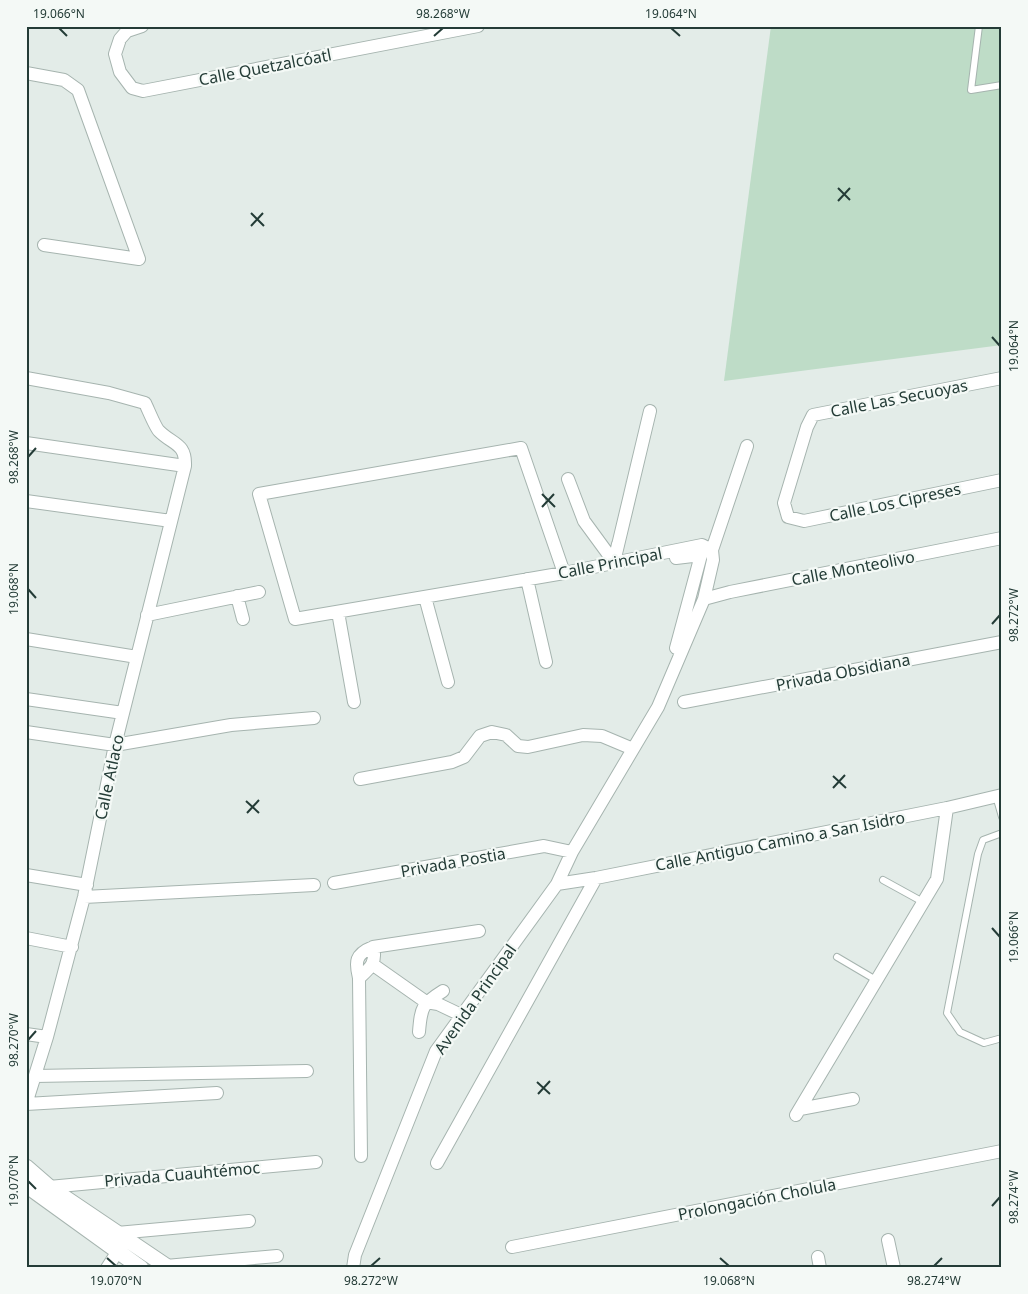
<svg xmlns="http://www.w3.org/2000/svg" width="1028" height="1294" font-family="'Noto Sans',sans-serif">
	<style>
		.green { fill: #bedcc7 }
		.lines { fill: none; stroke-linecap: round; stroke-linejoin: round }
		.service-casing { stroke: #a6b4af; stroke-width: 8 }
		.minor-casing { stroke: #a6b4af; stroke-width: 14 }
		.tertiary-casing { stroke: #a6b4af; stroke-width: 17 }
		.service { stroke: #fff; stroke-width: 6 }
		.minor { stroke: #fff; stroke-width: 12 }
		.tertiary { stroke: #fff; stroke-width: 15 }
		.ticks { fill: none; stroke: #243c37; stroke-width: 2 }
		.labels { text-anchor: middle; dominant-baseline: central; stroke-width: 4.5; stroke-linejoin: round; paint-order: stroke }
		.street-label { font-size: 16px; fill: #243c37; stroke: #f4f9f6 }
		.neatline { fill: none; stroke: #243c37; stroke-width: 2 }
		.ticks-label { font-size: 12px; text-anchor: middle; fill: #243c37 }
	</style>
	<rect width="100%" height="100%" fill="#e3ece8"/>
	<path class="green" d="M771 26H1002V345L724 381Z"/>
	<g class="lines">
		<defs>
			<path id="service" d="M979 26 971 90 1002 85
				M996 796 1002 817
				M1002 833 983 840 978 854 947 1013 960 1032 984 1043 1002 1038
				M883 880 923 902
				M837 957 876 980"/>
			<path id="minor" d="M142 26 127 31 120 39 115 54 120 72 132 88 143 91 478 26
				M26 73 64 80 78 90 139 259 44 245
				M26 378 109 393 145 403C148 409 155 427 159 431 173 445 186 443 185 466L115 745 84 897 47 1037 26 1104
				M1002 378 813 415 807 427 784 503 788 517 804 521 1002 480
				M26 443 185 466
				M568 479 584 521 614 562
				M26 501 171 521
				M618 544 614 562 650 411
				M564 573 521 448 259 494 295 619 564 573 702 545 712 550
				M527 579 546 662
				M237 596 243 619
				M425 597 448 682
				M704 599 730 592 1002 538
				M338 612 354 702
				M147 615 259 592
				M26 639 137 657
				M676 648 701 555 676 558
				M26 699 123 713
				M684 702 1002 642
				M26 732 115 745 231 725 314 718
				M360 779 452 762 464 757 480 736 492 732 506 735 518 746 528 747 583 735 602 736 633 749
				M26 875 87 885
				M334 883 544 846 572 852
				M557 884 596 878 947 808 1002 795
				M84 897 314 885
				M26 938 72 947
				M373 947 479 931
				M373 947C377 963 370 968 359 978 355 962 355 954 373 947Z
				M372 964 426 1002 438 1004 461 1015
				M359 978 361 1156
				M419 1032C421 1007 422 1004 443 991
				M26 1034 47 1037
				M35 1076 307 1071
				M26 1104 217 1093
				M800 1109 853 1099
				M796 1115 937 879 947 808
				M437 1163 596 878
				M49 1187 316 1162
				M117 1233 249 1221
				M888 1240 894 1268
				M512 1247 1002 1151
				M818 1257 820 1268
				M166 1266 277 1256
				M107 1268 118 1251
				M353 1268 355 1255 436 1051 557 884 572 852 658 707 704 599 713 560 712 550 747 446"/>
			<path id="tertiary" d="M26 1167 49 1187 169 1268
				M26 1185 141 1268"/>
		</defs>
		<use href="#service" class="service-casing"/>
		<use href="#minor" class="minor-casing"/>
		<use href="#tertiary" class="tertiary-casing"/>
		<use href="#service" class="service"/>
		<use href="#minor" class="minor"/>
		<use href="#tertiary" class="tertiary"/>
	</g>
	<path class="ticks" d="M59 28 67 36M671 28 680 36M434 36 443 28M838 188 850 200M838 201 850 188M251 213 264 226M251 226 263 213M992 337 1000 346M28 457 36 448M542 494 555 507M542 507 554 494M28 589 36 598M992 624 1000 615M833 776 846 788M833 788 845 775M246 801 259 813M247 813 259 800M992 928 1000 937M28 1040 36 1031M537 1082 550 1094M538 1094 550 1081M28 1181 36 1189M992 1206 1000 1197M107 1258 116 1266M720 1258 729 1266M371 1266 380 1258M934 1266 942 1258"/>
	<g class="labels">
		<g class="street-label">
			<text transform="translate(265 67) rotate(-11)">Calle Quetzalcóatl</text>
			<text transform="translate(899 398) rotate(-11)">Calle Las Secuoyas</text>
			<text transform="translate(895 502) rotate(-12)">Calle Los Cipreses</text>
			<text transform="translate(610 563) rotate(-11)">Calle Principal</text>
			<text transform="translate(853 568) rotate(-11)">Calle Monteolivo</text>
			<text transform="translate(843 672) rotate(-11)">Privada Obsidiana</text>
			<text transform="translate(109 777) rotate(-78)">Calle Atlaco</text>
			<text transform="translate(780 841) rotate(-11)">Calle Antiguo Camino a San Isidro</text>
			<text transform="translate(453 862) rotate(-10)">Privada Postia</text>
			<text transform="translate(475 999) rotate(-55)">Avenida Principal</text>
			<text transform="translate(182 1174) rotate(-5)">Privada Cuauhtémoc</text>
			<text transform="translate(757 1199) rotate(-11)">Prolongación Cholula</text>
		</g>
	</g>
	<rect width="1028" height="1294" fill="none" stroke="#f4f9f6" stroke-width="55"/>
	<rect x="28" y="28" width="972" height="1238" class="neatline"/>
	<g class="ticks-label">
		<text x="59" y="18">19.066°N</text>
		<text x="443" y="18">98.268°W</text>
		<text x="671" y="18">19.064°N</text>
		<text transform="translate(1014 346) rotate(-90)" y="4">19.064°N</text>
		<text transform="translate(14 457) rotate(-90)" y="4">98.268°W</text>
		<text transform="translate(14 589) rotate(-90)" y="4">19.068°N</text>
		<text transform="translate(1014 615) rotate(-90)" y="4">98.272°W</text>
		<text transform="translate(1014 937) rotate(-90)" y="4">19.066°N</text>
		<text transform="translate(14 1040) rotate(-90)" y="4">98.270°W</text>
		<text transform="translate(14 1181) rotate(-90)" y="4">19.070°N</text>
		<text transform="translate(1014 1197) rotate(-90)" y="4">98.274°W</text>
		<text x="116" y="1285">19.070°N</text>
		<text x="371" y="1285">98.272°W</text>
		<text x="729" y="1285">19.068°N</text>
		<text x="934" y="1285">98.274°W</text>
	</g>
</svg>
